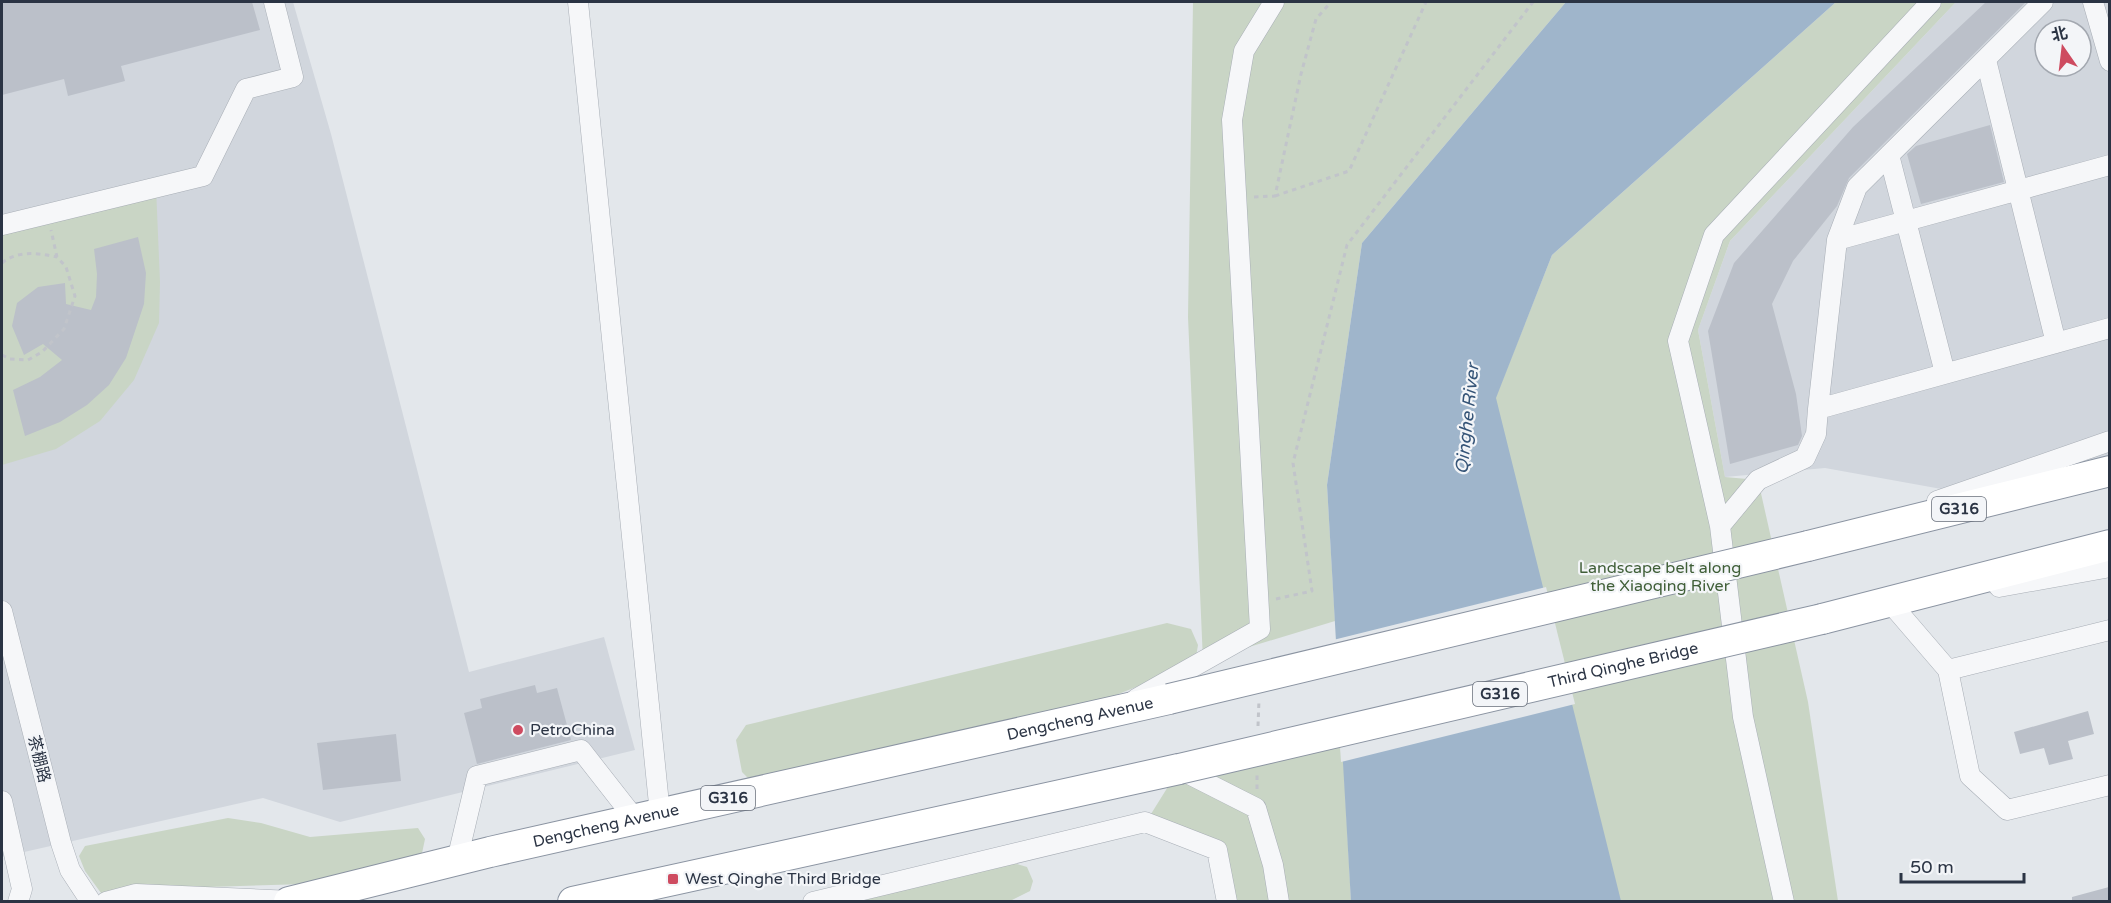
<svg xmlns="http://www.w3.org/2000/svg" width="2111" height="903" font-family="'Varela Round','Noto Sans SC',sans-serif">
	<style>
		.built { fill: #d1d6dd; fill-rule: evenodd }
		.green { fill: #c9d5c5 }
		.water { fill: #9fb5cb }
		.pier { fill: #e3e7eb }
		.building { fill: #bbc0c9 }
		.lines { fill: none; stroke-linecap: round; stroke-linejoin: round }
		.minor-casing { stroke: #a8aeb6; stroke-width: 21 }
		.highway-casing { stroke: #8b94a2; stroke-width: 32 }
		.path { stroke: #c1c4ca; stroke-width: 3; stroke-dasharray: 4.5 4.5; stroke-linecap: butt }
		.minor { stroke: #f6f7f9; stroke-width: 20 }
		.highway { stroke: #fff; stroke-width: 30 }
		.highway-bridge-casing { stroke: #8b94a2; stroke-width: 32; stroke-linecap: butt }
		.highway-bridge { stroke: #fff; stroke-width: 30 }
		.poi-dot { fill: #ce4b60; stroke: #f3f5f8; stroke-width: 2 }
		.labels { text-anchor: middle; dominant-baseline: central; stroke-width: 4.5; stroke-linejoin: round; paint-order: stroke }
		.shield { fill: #f3f5f8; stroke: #676e7a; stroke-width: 1.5 }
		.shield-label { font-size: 15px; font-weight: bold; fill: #2b3444 }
		.park-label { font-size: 16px; fill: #405f38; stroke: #f3f5f8 }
		.street-label { font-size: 16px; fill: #2b3444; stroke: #f3f5f8 }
		.poi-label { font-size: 16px; fill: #2b3444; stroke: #f3f5f8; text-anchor: start }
		.water-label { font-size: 18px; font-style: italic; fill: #355477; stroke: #f3f5f8 }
	</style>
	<rect width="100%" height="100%" fill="#e3e7eb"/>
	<path class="built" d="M2 2H293L331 134 469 672 604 637 635 750 340 822 263 798 2 857Z
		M1956 2H2109V471L1997 499 1825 468 1725 477 1698 330 1730 241ZM2045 30H2081V66H2045Z"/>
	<path class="green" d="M1193 2H1566L1362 243 1327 485 1335 621 1203 661 1188 317Z
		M1836 2H1956L1730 241 1698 330 1725 477 1758 480 1808 702 1838 901H1620L1495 399 1552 255Z
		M156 187 160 282 159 323 134 380 100 421 56 449 2 465V226Z
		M1167 623 1191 629 1198 645 1196 657 1166 675 1091 705 752 782 742 772 736 740 746 725Z
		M1342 731 1351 901H1223L1217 850 1146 822 1179 769Z
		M228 818 261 823 310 837 418 828 425 839 421 858 306 884 143 889 118 893H101L85 871 79 856 85 846Z
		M1010 862 1027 867 1033 881 1030 891 1010 901 844 902Z"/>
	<path class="water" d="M1566 2H1836L1552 255 1496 398 1621 901 1351 902 1327 485 1362 243Z"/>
	<path class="pier" d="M1546 587 1575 704 1341 762 1333 640Z"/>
	<path class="building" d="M2 2H252L260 30 121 66 125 81 68 96 64 79 2 95Z
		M1986 2H2026L1849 178 1837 206 1793 261 1772 304 1796 394 1802 436 1798 445 1730 464 1708 331 1734 263 1853 127Z
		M1990 125 2004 182 1921 204 1907 154 1916 146Z
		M138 237 146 273 144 304 126 358 109 385 87 405 60 422 25 436 13 390 40 377 62 360 43 344 24 355 12 326 17 303 38 287 65 283 66 304 91 310 96 297 97 274 94 249Z
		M535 685 537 693 557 688 571 740 477 764 464 713 482 708 480 699Z
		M2088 711 2094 734 2068 741 2073 759 2049 765 2044 748 2020 754 2014 732Z
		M396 734 401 781 323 790 317 743Z
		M2109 887V902H2072V897Z"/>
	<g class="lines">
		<defs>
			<path id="minor" d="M578 2 660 814
				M2043 2 1857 187 1837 240 1818 409 2110 328
				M2093 2 2110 61
				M1986 60 2056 343
				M1889 155 1945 373
				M2 225 203 176 246 89 293 77 274 2
				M1837 240 2110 165
				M1937 501 2110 441
				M1720 526 1758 480 1805 458 1816 434 1818 409
				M1999 587 2110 567
				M1893 606 1948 670 1970 776 2007 810 2110 785
				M2 611 61 843 70 870 91 902
				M1948 670 2110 630
				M1136 699 1260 629 1232 120 1244 51 1274 2
				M1179 769 1256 808 1273 865 1279 902
				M2 801 22 889 18 902
				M457 860 477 776 581 750 635 819
				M106 902 136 894 293 901
				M813 902 1145 822 1217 850 1227 902
				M1784 902 1743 717 1720 526 1678 341 1714 235 1931 2"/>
			<g id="highway">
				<path d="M1808 546 2110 471"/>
				<path d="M1822 619 2110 545"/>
				<path id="s1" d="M289 902 490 852 1169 699"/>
				<path d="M573 902 1179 769"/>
			</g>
		</defs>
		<use href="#minor" class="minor-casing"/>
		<use href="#highway" class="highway-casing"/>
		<path class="path" d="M1275 196 1349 171 1426 2
			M1254 197 1275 196 1301 74 1316 19 1331 2
			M2 263C18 250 38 253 57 257
			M2 355 10 359 28 360 42 352 64 329 75 296 66 267 57 257 51 230
			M1276 599 1312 591 1293 463 1347 245 1533 2
			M1258 726 1259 700
			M1257 789V775"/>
		<use href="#minor" class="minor"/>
		<use href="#highway" class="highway"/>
		<defs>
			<g id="highway-bridge">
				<path d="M1169 699 1808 546"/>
				<path id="s2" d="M1179 769 1822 619"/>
			</g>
		</defs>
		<use href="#highway-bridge" class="highway-bridge-casing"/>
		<use href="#highway-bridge" class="highway-bridge"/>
	</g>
	<g class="poi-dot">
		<circle cx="518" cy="730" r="6"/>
		<rect x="667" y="873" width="12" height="12" rx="3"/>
	</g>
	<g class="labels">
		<g class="shield">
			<rect x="1932" y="497" width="54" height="24" rx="4.5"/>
			<rect x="1473" y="682" width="54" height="24" rx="4.5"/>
			<rect x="701" y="786" width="54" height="24" rx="4.5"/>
		</g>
		<g class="shield-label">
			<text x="1959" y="509">G316</text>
			<text x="1500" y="694">G316</text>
			<text x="728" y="798">G316</text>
		</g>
		<g class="park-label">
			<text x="1660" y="568">Landscape belt along<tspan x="1660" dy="18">the Xiaoqing River</tspan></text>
		</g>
		<g class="street-label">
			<text stroke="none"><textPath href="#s2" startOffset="456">Third Qinghe Bridge</textPath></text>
			<text stroke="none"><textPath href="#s1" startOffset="812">Dengcheng Avenue</textPath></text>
			<text transform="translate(39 759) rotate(76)">茶棚路</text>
			<text stroke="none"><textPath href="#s1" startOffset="326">Dengcheng Avenue</textPath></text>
		</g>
		<g class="poi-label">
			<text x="530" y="730">PetroChina</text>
			<text x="685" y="879">West Qinghe Third Bridge</text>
		</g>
		<g class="water-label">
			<text transform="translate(1467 419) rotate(-84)">Qinghe River</text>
		</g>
	</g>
	<rect width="2111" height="903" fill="none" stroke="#2b3444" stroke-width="6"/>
	<g transform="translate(2063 48) rotate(346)"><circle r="28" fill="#f3f5f8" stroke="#a3a8b0" stroke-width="1.5"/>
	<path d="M0-4.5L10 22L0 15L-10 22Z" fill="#ce4b60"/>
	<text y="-9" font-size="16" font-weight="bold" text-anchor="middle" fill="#2b3444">北</text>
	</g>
	<path d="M1901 873v9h123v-9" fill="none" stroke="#2b3444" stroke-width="3"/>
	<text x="1910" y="873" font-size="18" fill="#2b3444" stroke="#f3f5f8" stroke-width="4.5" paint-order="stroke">50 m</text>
</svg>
